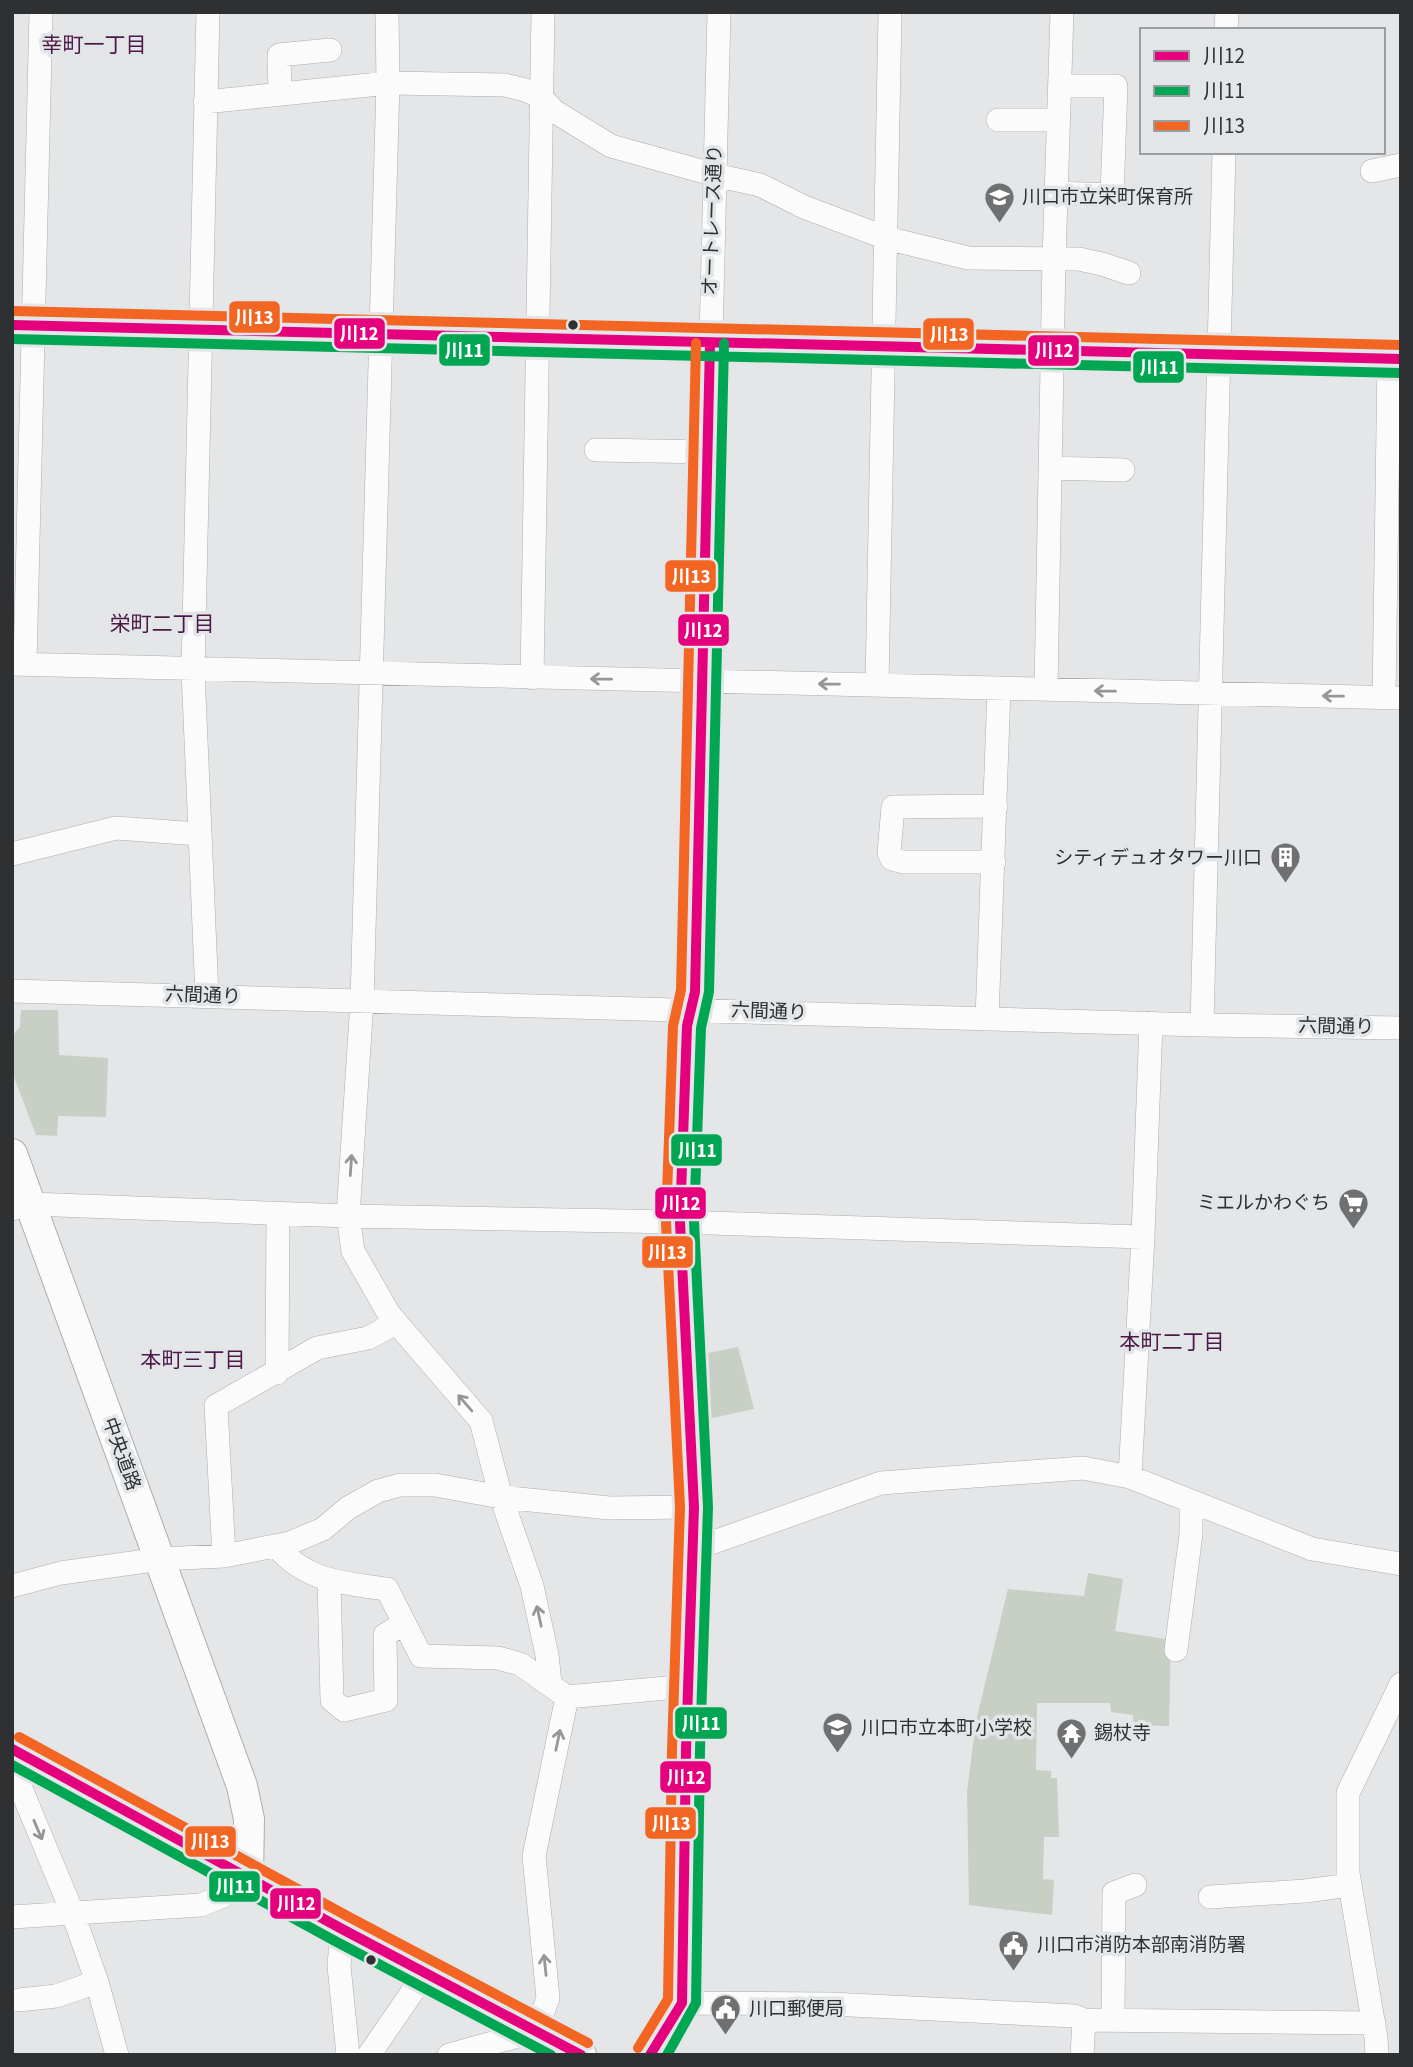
<svg xmlns="http://www.w3.org/2000/svg" width="1413" height="2067" font-family="'Source Sans 3','Noto Sans JP',sans-serif">
	<style>
		.green { fill: #c8cfc4 }
		.lines { fill: none; stroke-linecap: round; stroke-linejoin: round }
		.minor-casing { stroke: #acadae; stroke-width: 24 }
		.major-casing { stroke: #acadae; stroke-width: 32 }
		.minor { stroke: #fbfbfb; stroke-width: 23 }
		.major { stroke: #fbfbfb; stroke-width: 30 }
		.bus-1-casing { stroke: #e3e6e8; stroke-width: 16 }
		.bus-2-casing { stroke: #e3e6e8; stroke-width: 16 }
		.bus-3-casing { stroke: #e3e6e8; stroke-width: 16 }
		.bus-1 { stroke: #e5007d; stroke-width: 10 }
		.bus-2 { stroke: #00a651; stroke-width: 10 }
		.bus-3 { stroke: #f26522; stroke-width: 10 }
		.oneway { stroke: #959696 }
		.bus-dot { fill: #2f3031; stroke: #e3e6e8; stroke-width: 2.5 }
		.labels { text-anchor: middle; dominant-baseline: central; stroke-width: 7; stroke-linejoin: round; paint-order: stroke }
		.poi-label { font-size: 19px; fill: #2f3031; stroke: #e3e6e8; text-anchor: start }
		.street-label { font-size: 19px; fill: #2f3031; stroke: #e3e6e8 }
		.neighbourhood-label { font-size: 21px; fill: #4c1846; stroke: #e3e6e8 }
		.line-badge { stroke: #e3e6e8; stroke-width: 2.5 }
		.badge-label { font-size: 19px; text-anchor: middle; font-weight: bold; fill: #fff }
	</style>
	<rect width="100%" height="100%" fill="#e4e6e7"/>
	<path class="green" d="M21 1010H58L59 1055 108 1058 106 1117 58 1116 57 1136 36 1135 12 1072V1036L20 1027Z
		M738 1347 754 1409 707 1419 703 1354Z
		M1088 1573 1123 1579 1115 1631 1171 1640 1169 1726 1134 1725 1133 1715 1111 1712 1110 1703H1037L1036 1770 1051 1771V1778H1057L1059 1837H1044L1043 1879 1054 1880 1052 1915 969 1905 967 1792 976 1721 1008 1589 1084 1596Z"/>
	<g class="lines">
		<defs>
			<path id="minor" d="M387 12 388 83 362 1001 348 1216 353 1251 389 1314 481 1421 501 1497 532 1586 547 1655 550 1683
				M1226 30 1227 12
				M280 94 279 55 330 50
				M205 102 388 83 505 85 525 90 541 97 554 111 611 146 715 175 760 185 804 207 886 238 968 258 1079 259 1102 264 1129 273
				M998 120H1058
				M1372 171 1401 165
				M1056 193 1112 195 1116 86H1060
				M12 325 1401 359
				M596 450 708 452
				M1050 468 1123 470
				M12 664 1401 698
				M25 664 41 12
				M532 678 543 12
				M877 685 890 12
				M1046 689 1054 259 1062 12
				M1384 697 1389 359
				M12 854 116 828 198 834
				M994 862H903L892 859 889 853 893 807 996 806
				M12 991 1202 1025 1401 1028
				M207 996 193 670 208 12
				M987 1019 999 689
				M1202 1025 1224 152
				M12 1209 31 1204 348 1216 680 1222 1143 1237
				M277 1373 278 1214
				M1130 1477 1143 1237 1151 1023
				M276 1546C307 1582 343 1583 387 1589L421 1656 498 1658 520 1664 567 1697 689 1686
				M694 1549 881 1483 1083 1468 1130 1477 1312 1549 1401 1564
				M224 1556 216 1406 317 1348 368 1338 396 1323
				M329 1581 332 1700 344 1710 386 1700 385 1635 403 1624
				M12 1586 61 1573 160 1559 224 1556 290 1543 323 1529 348 1508 378 1491 400 1485H435L501 1497 609 1508 694 1507
				M1176 1650 1191 1534V1501
				M12 1767 73 1914 97 1982 117 2055
				M1210 1897 1305 1891 1350 1885
				M12 1917 201 1905 223 1896 248 1876
				M342 1929 339 1966 348 2055
				M19 2000 56 1996 97 1982
				M682 2003 831 2004 1074 2016 1084 2020 1374 2023
				M1113 2020 1114 1893 1135 1885
				M369 2055 426 1972
				M449 2055 536 2031 548 1998 534 1856 567 1697
				M650 2055 682 2003 686 1750 694 1507 680 1222 687 1026 695 992 719 12
				M1082 2055 1084 2020
				M1377 2055 1376 2038 1348 1873V1793L1401 1684"/>
			<path id="major" d="M12 1154 242 1786 249 1819 248 1876
				M12 1749 342 1929 581 2055"/>
		</defs>
		<use href="#minor" class="minor-casing"/>
		<use href="#major" class="major-casing"/>
		<use href="#minor" class="minor"/>
		<use href="#major" class="major"/>
		<defs>
			<path id="bus-1" d="M12 325 1401 359
				M12 1749 342 1929 581 2055
				M650 2055 682 2003 686 1750 694 1507 680 1222 687 1026 695 992 710 343"/>
			<path id="bus-2" d="M12 339 1401 373
				M12 1765 335 1941 551 2055
				M667 2055 696 2003 700 1750 708 1507 694 1222 701 1028 709 992 724 343"/>
			<path id="bus-3" d="M12 311 1401 345
				M19 1737 349 1917 588 2043
				M638 2048 668 1999 672 1750 680 1507 666 1222 673 1026 681 990 696 343"/>
		</defs>
		<use href="#bus-1" class="bus-1-casing"/>
		<use href="#bus-2" class="bus-2-casing"/>
		<use href="#bus-3" class="bus-3-casing"/>
		<use href="#bus-1" class="bus-1"/>
		<use href="#bus-2" class="bus-2"/>
		<use href="#bus-3" class="bus-3"/>
	</g>
	<defs><path id="oneway-shaft" d="M-6 0H5M1.5-3L5.5 0L1.5 3" fill="none" stroke-width="1.6" stroke-linecap="round" stroke-linejoin="round" transform="scale(1.75)"/></defs>
	<g class="oneway">
		<use href="#oneway-shaft" transform="translate(601 679) rotate(-179)"/>
		<use href="#oneway-shaft" transform="translate(829 684) rotate(-179)"/>
		<use href="#oneway-shaft" transform="translate(1105 691) rotate(-179)"/>
		<use href="#oneway-shaft" transform="translate(1333 696) rotate(-179)"/>
		<use href="#oneway-shaft" transform="translate(351 1165) rotate(-86)"/>
		<use href="#oneway-shaft" transform="translate(465 1403) rotate(-131)"/>
		<use href="#oneway-shaft" transform="translate(539 1616) rotate(-102)"/>
		<use href="#oneway-shaft" transform="translate(558 1740) rotate(-78)"/>
		<use href="#oneway-shaft" transform="translate(38 1830) rotate(67)"/>
		<use href="#oneway-shaft" transform="translate(545 1965) rotate(-96)"/>
	</g>
	<defs>
		<symbol id="school-pin" viewBox="-11 -11 22 30"><path d="M0 17L-7.5 6A9.5 9.5 0 1 1 7.5 6Z" fill="#6e7071" stroke="#e3e6e8"/><path d="M0-5L7-2L0 1L-7-2ZM-4 1L0 2.5L4 1V4Q0 6-4 4Z" fill="#fff"/></symbol>
		<symbol id="building-pin" viewBox="-11 -11 22 30"><path d="M0 17L-7.5 6A9.5 9.5 0 1 1 7.5 6Z" fill="#6e7071" stroke="#e3e6e8"/><path d="M-4-6H4V6H1V3H-1V6H-4ZM-2.5-4.3h1.7v1.8h-1.7ZM.8-4.3h1.7v1.8H.8ZM-2.5-1h1.7V.8h-1.7ZM.8-1h1.7V.8H.8Z" fill="#fff"/></symbol>
		<symbol id="supermarket-pin" viewBox="-11 -11 22 30"><path d="M0 17L-7.5 6A9.5 9.5 0 1 1 7.5 6Z" fill="#6e7071" stroke="#e3e6e8"/><path d="M-6-5.5h2.5l.6 2H6L4.5 2H-2.5L-4.4-4H-6ZM-1.5 3.2a1.3 1.3 0 1 0 .1 0ZM3 3.2a1.3 1.3 0 1 0 .1 0Z" fill="#fff"/></symbol>
		<symbol id="temple-pin" viewBox="-11 -11 22 30"><path d="M0 17L-7.5 6A9.5 9.5 0 1 1 7.5 6Z" fill="#6e7071" stroke="#e3e6e8"/><path d="M0-6L5-2H3V0L6.5 2.5H4V6H1.5V3h-3V6H-4V2.5H-6.5L-3 0V-2H-5Z" fill="#fff"/></symbol>
		<symbol id="civic-pin" viewBox="-11 -11 22 30"><path d="M0 17L-7.5 6A9.5 9.5 0 1 1 7.5 6Z" fill="#6e7071" stroke="#e3e6e8"/><path d="M-.6-6.5H3V-4.5H.6V-3L4-1V1h2V6H-6V1h2V-1L-.6-3ZM-1.2 2.5V6h2.4V2.5Z" fill="#fff"/></symbol>
	</defs>
	<g fill-rule="evenodd">
		<use href="#school-pin" x="982" y="180" width="35" height="47"/>
		<use href="#building-pin" x="1268" y="840" width="35" height="47"/>
		<use href="#supermarket-pin" x="1336" y="1186" width="35" height="47"/>
		<use href="#school-pin" x="820" y="1710" width="35" height="47"/>
		<use href="#temple-pin" x="1054" y="1716" width="35" height="47"/>
		<use href="#civic-pin" x="996" y="1928" width="35" height="47"/>
		<use href="#civic-pin" x="708" y="1992" width="35" height="47"/>
	</g>
	<g class="bus-dot">
		<circle cx="573" cy="325" r="6"/>
		<circle cx="371" cy="1960" r="6"/>
	</g>
	<g class="labels">
		<g class="poi-label">
			<text x="1022" y="197">川口市立栄町保育所</text>
			<text x="1262" y="858" text-anchor="end">シティデュオタワー川口</text>
			<text x="1330" y="1203" text-anchor="end">ミエルかわぐち</text>
			<text x="861" y="1728">川口市立本町小学校</text>
			<text x="1094" y="1733">錫杖寺</text>
			<text x="1037" y="1945">川口市消防本部南消防署</text>
			<text x="749" y="2009">川口郵便局</text>
		</g>
		<g class="street-label">
			<text transform="translate(713 220) rotate(-88)">オートレース通り</text>
			<text transform="translate(203 996) rotate(2)">六間通り</text>
			<text transform="translate(769 1012) rotate(2)">六間通り</text>
			<text transform="translate(1336 1027) rotate(1)">六間通り</text>
			<text transform="translate(121 1454) rotate(70)">中央道路</text>
		</g>
		<g class="neighbourhood-label">
			<text x="94" y="45">幸町一丁目</text>
			<text x="162" y="624">栄町二丁目</text>
			<text x="1172" y="1342">本町二丁目</text>
			<text x="193" y="1360">本町三丁目</text>
		</g>
	</g>
	<g class="line-badge">
		<rect x="228" y="300" width="53" height="34" rx="7" fill="#f26522"/>
		<rect x="333" y="317" width="53" height="33" rx="7" fill="#e5007d"/>
		<rect x="922" y="317" width="53" height="34" rx="7" fill="#f26522"/>
		<rect x="438" y="333" width="53" height="34" rx="7" fill="#00a651"/>
		<rect x="1027" y="334" width="53" height="33" rx="7" fill="#e5007d"/>
		<rect x="1132" y="350" width="53" height="34" rx="7" fill="#00a651"/>
		<rect x="664" y="559" width="53" height="34" rx="7" fill="#f26522"/>
		<rect x="677" y="613" width="53" height="34" rx="7" fill="#e5007d"/>
		<rect x="670" y="1133" width="53" height="34" rx="7" fill="#00a651"/>
		<rect x="654" y="1186" width="53" height="34" rx="7" fill="#e5007d"/>
		<rect x="641" y="1235" width="53" height="34" rx="7" fill="#f26522"/>
		<rect x="674" y="1706" width="54" height="34" rx="7" fill="#00a651"/>
		<rect x="659" y="1760" width="53" height="34" rx="7" fill="#e5007d"/>
		<rect x="644" y="1806" width="53" height="34" rx="7" fill="#f26522"/>
		<rect x="184" y="1825" width="53" height="33" rx="7" fill="#f26522"/>
		<rect x="208" y="1870" width="53" height="33" rx="7" fill="#00a651"/>
		<rect x="269" y="1887" width="53" height="33" rx="7" fill="#e5007d"/>
	</g>
	<g class="badge-label">
		<text x="254" y="324">川13</text>
		<text x="359" y="340">川12</text>
		<text x="949" y="341">川13</text>
		<text x="464" y="357">川11</text>
		<text x="1054" y="357">川12</text>
		<text x="1159" y="374">川11</text>
		<text x="691" y="583">川13</text>
		<text x="703" y="637">川12</text>
		<text x="697" y="1157">川11</text>
		<text x="681" y="1210">川12</text>
		<text x="667" y="1259">川13</text>
		<text x="701" y="1730">川11</text>
		<text x="686" y="1784">川12</text>
		<text x="671" y="1830">川13</text>
		<text x="210" y="1848">川13</text>
		<text x="235" y="1893">川11</text>
		<text x="296" y="1910">川12</text>
	</g>
	<rect width="1413" height="2067" fill="none" stroke="#2f3031" stroke-width="28"/>
	<rect x="1140" y="28" width="245" height="126" fill="#e3e6e8" stroke="#9b9d9f" stroke-width="2"/>
	<rect x="1154" y="51" width="35" height="10" fill="#e5007d" stroke="#9b9d9f" stroke-width="2"/>
	<text x="1203" y="63" font-size="21" fill="#2f3031">川12</text>
	<rect x="1154" y="86" width="35" height="10" fill="#00a651" stroke="#9b9d9f" stroke-width="2"/>
	<text x="1203" y="98" font-size="21" fill="#2f3031">川11</text>
	<rect x="1154" y="121" width="35" height="10" fill="#f26522" stroke="#9b9d9f" stroke-width="2"/>
	<text x="1203" y="133" font-size="21" fill="#2f3031">川13</text>
</svg>
